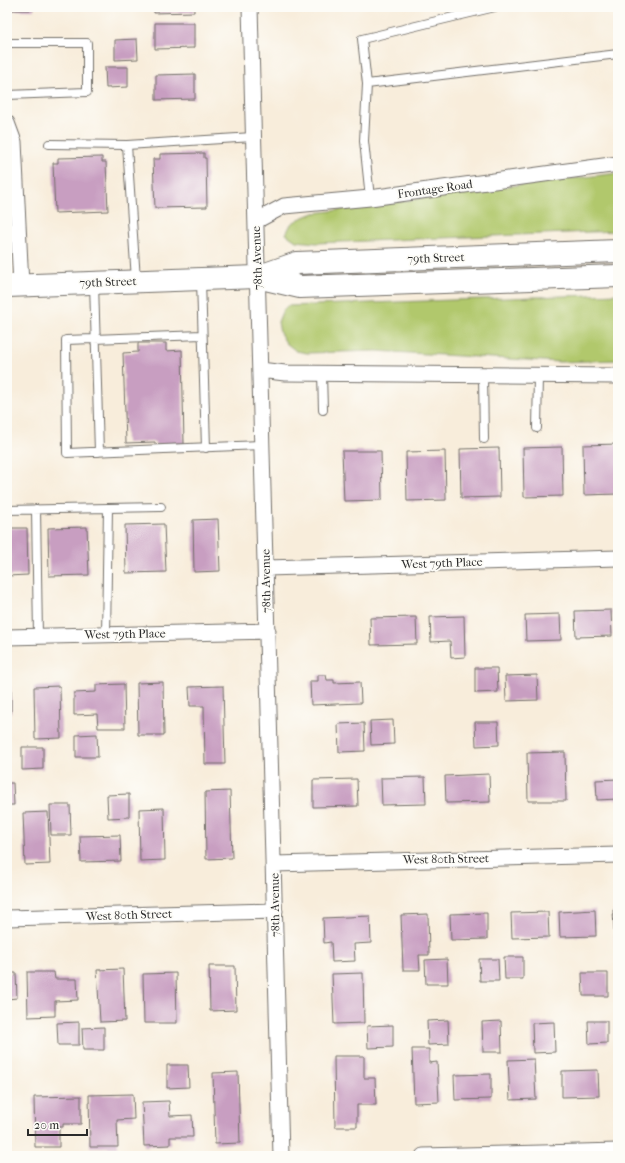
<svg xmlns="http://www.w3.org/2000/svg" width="625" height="1163" font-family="'IM FELL French Canon',serif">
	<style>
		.green { fill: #b1c86c; stroke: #6e7a4c }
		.building { fill: #c89ec1 }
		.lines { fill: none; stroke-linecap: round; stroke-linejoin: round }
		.lane-casing { stroke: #736f69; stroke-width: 10 }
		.street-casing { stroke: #736f69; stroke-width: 17 }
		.secondary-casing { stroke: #736f69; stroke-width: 24 }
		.lane { stroke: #fff; stroke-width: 8 }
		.street { stroke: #fff; stroke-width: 15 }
		.secondary { stroke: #fff; stroke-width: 22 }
		.labels { text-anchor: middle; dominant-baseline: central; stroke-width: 3.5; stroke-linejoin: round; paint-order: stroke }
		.street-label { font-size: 12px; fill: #2b2b2b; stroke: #fdfcf7 }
	</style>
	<rect width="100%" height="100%" fill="#fdfcf7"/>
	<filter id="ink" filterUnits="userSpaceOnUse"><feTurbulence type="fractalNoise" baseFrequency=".025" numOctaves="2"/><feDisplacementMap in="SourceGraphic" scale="8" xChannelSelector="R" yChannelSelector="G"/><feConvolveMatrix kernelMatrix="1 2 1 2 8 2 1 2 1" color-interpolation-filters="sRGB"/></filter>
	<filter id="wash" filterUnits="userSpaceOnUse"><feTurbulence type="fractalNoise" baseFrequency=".012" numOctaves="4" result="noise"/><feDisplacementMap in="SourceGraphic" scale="16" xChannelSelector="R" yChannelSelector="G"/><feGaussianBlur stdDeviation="0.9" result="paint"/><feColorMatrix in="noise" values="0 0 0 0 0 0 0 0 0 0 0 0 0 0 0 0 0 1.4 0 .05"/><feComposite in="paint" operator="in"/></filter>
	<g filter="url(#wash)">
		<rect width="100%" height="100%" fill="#f8eddb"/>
		<path class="green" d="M618 173V231L316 243 296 241 286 234 291 224 299 219 314 213 380 205 453 193Z
			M618 294V360L560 362 376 351 307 353 296 351 286 343 280 333 278 322 282 312 287 306Z"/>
		<g id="blocks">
			<path class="building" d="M7 7H34V10H7Z
				M154 7H194V12L154 13Z
				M155 23H194V48L155 49Z
				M137 39 138 59 115 60V40Z
				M105 67H128V87L106 88Z
				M195 74V99L156 100V75Z
				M204 153V158H206L207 207 155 208 153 159H160V154Z
				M102 157V162H106L108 211 55 213 53 163H58V158Z
				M138 343H166V351L182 350 184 444 155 445V442L126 443 123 353 138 352Z
				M618 444V494L584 495 583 445Z
				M562 447 563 496 524 497 523 448Z
				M499 448 500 497 461 498 460 449Z
				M342 451H381L382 500 344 501Z
				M445 451 446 500 407 501 406 452Z
				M218 519 220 571 194 572 193 520Z
				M164 524 166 572 126 573 125 525Z
				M87 527 89 575 49 576 48 528Z
				M7 528H27L28 575 7 576Z
				M611 610 612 636 576 637 575 611Z
				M560 614 561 640 526 641 525 615Z
				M464 616 465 657 451 658 450 641 431 642 430 617Z
				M416 617 417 644 371 645 370 618Z
				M475 668H497L498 692 475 693Z
				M318 675H326L327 680H334V683L360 682 361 703 311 705 310 681H318Z
				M537 675 538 700 506 701 505 676Z
				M163 682 164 735H138L137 683Z
				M124 684 125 728H98L97 714 74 715V693L96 692V685Z
				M60 686 61 738 35 739 34 687Z
				M223 686 225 764H205L204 706H190L189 687Z
				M7 687H11V713H7Z
				M393 720 394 744 371 745 370 721Z
				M475 722H498L499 745 476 746Z
				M364 723 365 751 339 752 338 724Z
				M97 734 98 757H76V735Z
				M22 747H43V769L22 770Z
				M565 752 566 801H528L527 753Z
				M489 774 490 802 446 803 445 776Z
				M425 777 426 804 382 805 381 778Z
				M357 779 358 806 313 807V780Z
				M618 779V799L597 800 596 780Z
				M7 783H13L14 805H7Z
				M230 791 232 858 206 859 205 792Z
				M129 794V817L108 818 107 795Z
				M50 805H70L71 835H51Z
				M164 808 165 860 140 861 139 809Z
				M48 812 50 864 25 865 23 813Z
				M120 835 121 861 81 862 80 836Z
				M7 838H8L9 864H7Z
				M618 909V950H615L613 910Z
				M595 910 596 936 560 937 559 912Z
				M548 912 549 937 512 938 511 913Z
				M487 913V939L451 940 450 914Z
				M428 914 429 955H419L420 970H403L401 915Z
				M370 916 371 943 354 944 355 961 332 962 331 942 324 943 323 918Z
				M504 957H523V979H505Z
				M447 959 448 984H426L425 960Z
				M479 959H498L499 981H480Z
				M209 966H235L236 1010 210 1011Z
				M123 969 125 1021 100 1022 97 970Z
				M27 972H54L55 979H77L78 1000 55 1001V1016L28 1017Z
				M7 973H16L17 998 7 999Z
				M176 973 177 1023H144L143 974Z
				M363 973 364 1023 334 1024 332 974Z
				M582 973H608V996H583Z
				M448 1020 449 1044 428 1045 427 1021Z
				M501 1021 502 1052H483L482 1022Z
				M588 1021H607V1043L589 1044Z
				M79 1022V1045H58L57 1023Z
				M554 1022 555 1052 533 1053 532 1023Z
				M393 1025V1047L368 1048 367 1026Z
				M104 1027V1050H83L82 1028Z
				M412 1049H429V1063L437 1062 439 1102 414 1103Z
				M334 1056H364V1078H375L376 1105H357V1127H335Z
				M534 1059 536 1099 510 1100 508 1060Z
				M167 1065H188L189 1087 167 1088Z
				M598 1070 599 1096 562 1097V1071Z
				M238 1072 240 1143 215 1144 213 1073Z
				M491 1074V1099L455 1100 454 1075Z
				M133 1094 134 1119 117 1120 118 1147H90L89 1095Z
				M81 1096V1124H63V1127H59V1147H35L34 1097Z
				M169 1101 170 1116 192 1115 193 1137H170V1145L144 1146 142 1102Z"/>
		</g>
	</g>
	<g filter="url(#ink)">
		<use href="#blocks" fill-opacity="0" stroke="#736f69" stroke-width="1"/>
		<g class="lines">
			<defs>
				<path id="lane" d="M7 43H87V92L7 95
					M367 84 362 39 495 7
					M49 144 127 145
					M370 198 364 141 367 84 618 54
					M136 280 127 145 253 137
					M201 280 206 448
					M94 283 99 452
					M202 335 66 340 67 453 262 445
					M322 373 323 410
					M483 375 484 439
					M537 428 538 376
					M108 508 161 507
					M36 509 38 636
					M7 510 108 508 106 635"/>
				<path id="street" d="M250 7 281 1156
					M7 123 14 142 21 285
					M256 221 284 206 370 198 618 164
					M260 370 285 373 618 376
					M266 568 618 558
					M7 637 268 631
					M274 864 618 855
					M7 918 275 911
					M423 1156 618 1151"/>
				<path id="secondary" d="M257 277 297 263 618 251
					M7 286 257 277 300 287 618 276"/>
			</defs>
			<use href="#lane" class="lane-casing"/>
			<use href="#street" class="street-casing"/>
			<use href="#secondary" class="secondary-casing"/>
			<use href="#lane" class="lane"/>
			<use href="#street" class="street"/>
			<use href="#secondary" class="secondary"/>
		</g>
	</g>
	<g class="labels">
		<g class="street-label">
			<text transform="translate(435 189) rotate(-8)">Frontage Road</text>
			<text transform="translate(257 258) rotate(-92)">78th Avenue</text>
			<text transform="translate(436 258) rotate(-2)">79th Street</text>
			<text transform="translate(108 282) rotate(-2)">79th Street</text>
			<text transform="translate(442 563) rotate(-2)">West 79th Place</text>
			<text transform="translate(266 581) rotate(-91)">78th Avenue</text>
			<text transform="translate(125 634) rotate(-1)">West 79th Place</text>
			<text transform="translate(446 859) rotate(-1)">West 80th Street</text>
			<text transform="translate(275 905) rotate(-91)">78th Avenue</text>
			<text transform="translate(129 915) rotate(-2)">West 80th Street</text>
		</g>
	</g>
	<rect width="625" height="1163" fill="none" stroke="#fdfcf7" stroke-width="24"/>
	<path d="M28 1129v6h59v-6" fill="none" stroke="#2b2b2b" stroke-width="2"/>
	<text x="34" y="1129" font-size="12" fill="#2b2b2b" stroke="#fdfcf7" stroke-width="3" paint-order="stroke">20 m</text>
</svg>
